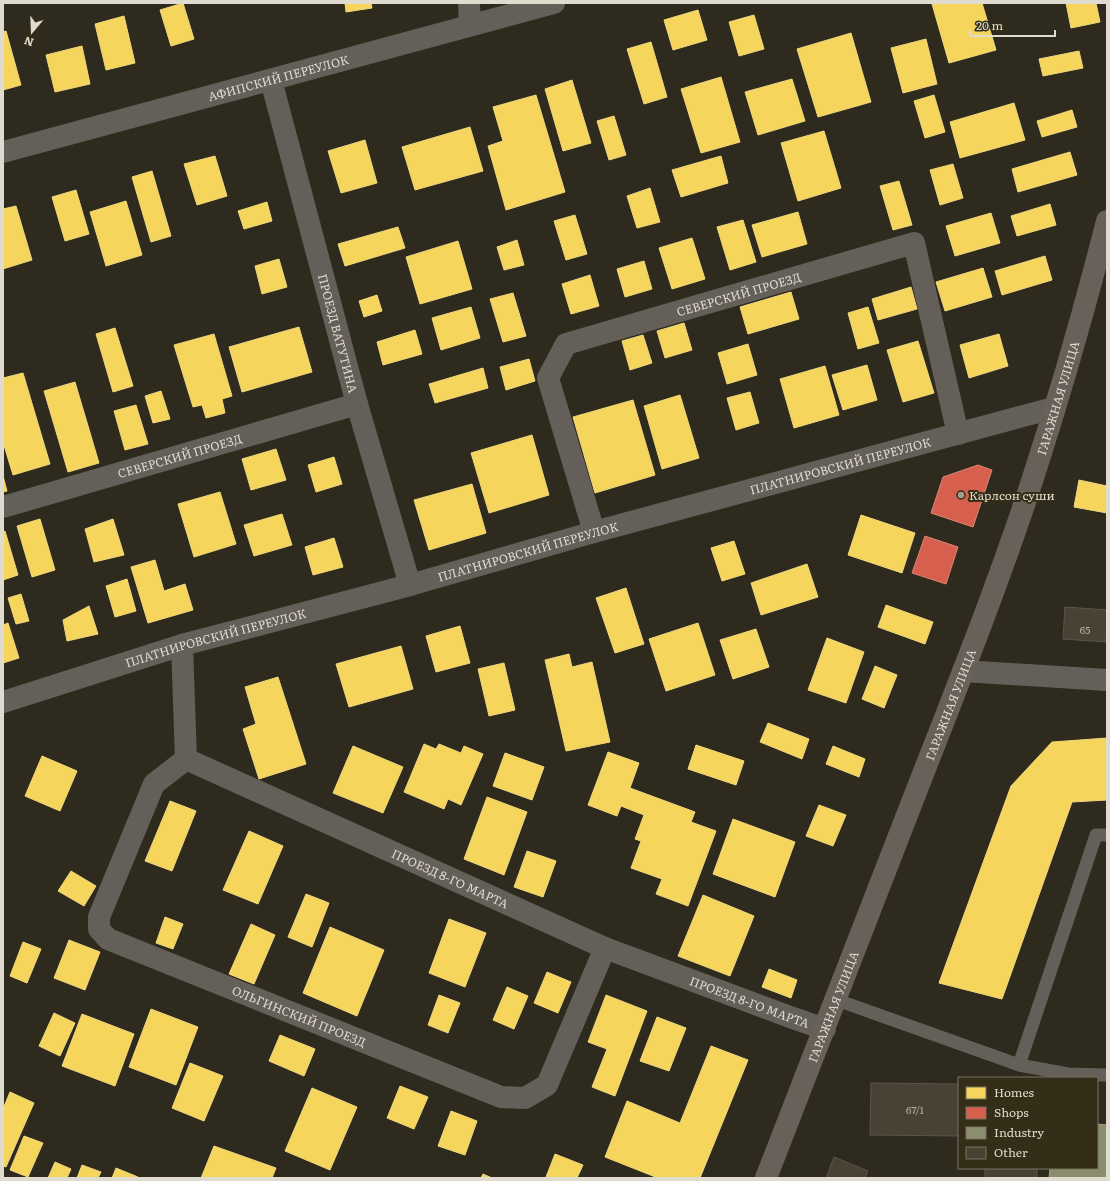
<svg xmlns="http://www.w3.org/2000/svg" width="1110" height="1181" font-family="Literata,serif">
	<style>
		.homes { fill: #f6d55c; stroke: #efd77e }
		.shops { fill: #d6604d; stroke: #d98574 }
		.industry { fill: #8c8c6e; stroke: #a5a48b }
		.building { fill: #494234; stroke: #5a554c }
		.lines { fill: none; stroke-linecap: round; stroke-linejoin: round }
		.lane { stroke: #655f59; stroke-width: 13 }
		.street { stroke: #655f59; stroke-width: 22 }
		.secondary { stroke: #68615a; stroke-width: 22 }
		.poi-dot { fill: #a19d90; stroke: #342d18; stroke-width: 1.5 }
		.labels { text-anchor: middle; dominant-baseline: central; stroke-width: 4; stroke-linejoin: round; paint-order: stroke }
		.number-label { font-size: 10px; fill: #bab5a8 }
		.street-label { font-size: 12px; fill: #dfdbce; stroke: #342d18 }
		.poi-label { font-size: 12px; fill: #dfdbce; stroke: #342d18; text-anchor: start }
	</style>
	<rect width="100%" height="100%" fill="#2e2a1e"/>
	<path class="homes" d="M183 3 194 39 171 46 160 10Z
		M345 3H371L372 8 346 12Z
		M934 3H982L996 50 949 63 932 4Z
		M1066 3H1096L1100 22 1071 28Z
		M698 10 707 40 673 50 664 20Z
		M754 15 764 49 739 56 729 22Z
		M124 16 135 63 106 70 95 24Z
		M6 31 21 85 3 90V32Z
		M851 33 871 102 818 117 797 49Z
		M926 39 937 84 903 93 891 48Z
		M651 42 667 97 644 104 627 49Z
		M82 46 90 84 55 92 46 55Z
		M1079 51 1083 68 1043 76 1039 59Z
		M721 77 740 142 701 153 681 89Z
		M792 79 805 121 758 135 745 92Z
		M572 80 591 143 563 151 545 89Z
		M536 95 565 192 506 210 488 146 503 141 493 107Z
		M934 95 945 132 925 138 914 101Z
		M1014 103 1025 140 960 158 950 122Z
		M1072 110 1077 127 1042 137 1037 121Z
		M614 116 626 155 609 160 597 121Z
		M470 127 483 171 415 190 402 147Z
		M824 131 841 188 798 201 781 143Z
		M365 140 377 183 341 193 328 151Z
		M1070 152 1077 175 1018 192 1012 169Z
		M215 156 227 196 197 205 184 164Z
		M721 156 728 183 681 197 672 170Z
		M953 164 963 198 940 205 930 170Z
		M152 171 171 236 151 242 132 177Z
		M899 181 912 225 893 230 880 186Z
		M650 188 660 222 637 228 627 196Z
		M76 190 89 234 65 241 52 197Z
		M126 201 142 255 106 266 90 212Z
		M267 202 272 221 244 229 238 211Z
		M1050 204 1056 225 1017 236 1011 216Z
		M16 206 32 260 3 269V209Z
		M798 212 807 244 762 257 752 225Z
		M991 213 1000 243 955 256 946 226Z
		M575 215 587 254 566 260 554 221Z
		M743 220 756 262 730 270 717 227Z
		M398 227 405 248 345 266 338 244Z
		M692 238 705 279 672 289 659 248Z
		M517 240 524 265 504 270 497 247Z
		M458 241 472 289 420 304 406 257Z
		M1045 256 1052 280 1002 295 995 271Z
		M279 259 287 287 262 294 255 266Z
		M644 261 652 289 625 297 617 269Z
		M983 268 992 297 945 311 936 282Z
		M590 275 599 306 571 314 562 284Z
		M911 287 917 309 878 320 872 299Z
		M791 292 799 319 748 334 740 307Z
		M513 293 526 336 503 342 490 299Z
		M377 295 382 311 364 317 359 301Z
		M471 307 480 338 441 350 432 318Z
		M868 307 879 343 858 349 848 313Z
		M684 323 692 350 665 358 657 331Z
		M299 327 312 372 242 392 229 347Z
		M115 328 133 386 113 392 96 334Z
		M415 330 422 354 383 365 377 342Z
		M214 334 232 396 222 399 225 413 206 418 202 405 193 407 174 345Z
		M999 334 1008 366 969 378 960 345Z
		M643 335 652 363 630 370 622 341Z
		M918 341 934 393 903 402 887 350Z
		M748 344 757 375 727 384 718 353Z
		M529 359 535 381 506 390 500 367Z
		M867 365 877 400 843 410 832 375Z
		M825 366 839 415 794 428 780 379Z
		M483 368 488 388 435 403 429 384Z
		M23 373 50 464 13 475 3 442V378Z
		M75 382 99 463 68 472 44 391Z
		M161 391 170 419 153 423 145 396Z
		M750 392 759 423 736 430 727 398Z
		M680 395 699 458 662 469 644 406Z
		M633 400 655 475 595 493 573 417Z
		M136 405 148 444 125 450 114 411Z
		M532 435 549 495 489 513 471 453Z
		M276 449 286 480 251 490 242 459Z
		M334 457 342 484 316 492 308 465Z
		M3 476 7 491 3 492Z
		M1079 480 1107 486V513L1074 507Z
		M472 484 486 533 429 550 414 500Z
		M220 492 236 544 194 557 178 504Z
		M282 514 292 545 254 556 244 525Z
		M861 515 915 533 902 573 848 555Z
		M40 519 55 570 32 577 17 526Z
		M113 519 124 555 94 562 85 529Z
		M5 531 18 575 3 580V532Z
		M334 538 343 567 313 575 305 547Z
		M734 541 745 574 722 581 711 548Z
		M155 560 164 591 185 584 193 610 148 623 131 567Z
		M807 564 818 597 761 615 751 583Z
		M127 579 136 611 115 617 106 586Z
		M626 588 644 644 615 653 596 598Z
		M21 594 29 621 16 624 8 598Z
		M886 605 933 622 925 644 878 627Z
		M89 606 98 634 67 641 63 620Z
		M8 623 19 658 3 663V625Z
		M698 623 715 675 666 691 649 639Z
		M460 626 470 663 436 672 426 636Z
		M756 629 769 667 733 679 720 640Z
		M827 638 864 652 846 703 808 690Z
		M401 646 413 689 349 707 336 664Z
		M569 654 572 667 592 662 610 742 566 751 545 660Z
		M504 663 515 710 489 716 478 669Z
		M875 666 897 675 884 708 862 699Z
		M278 677 306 764 259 779 243 729 256 724 245 687Z
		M768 723 809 739 802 759 760 742Z
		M1107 738V800L1072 802 1002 999 939 983 1011 786 1052 742Z
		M424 744 436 749 439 744 461 753 464 746 483 754 461 805 448 799 444 809 404 792Z
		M696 745 744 761 736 785 688 769Z
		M353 746 403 767 383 813 333 793Z
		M833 746 865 759 859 777 826 764Z
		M608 752 639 763 630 788 695 812 691 822 716 831 688 906 656 894 662 879 631 868 641 841 635 839 644 815 621 806 617 816 588 805Z
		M505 753 544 767 532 800 493 786Z
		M42 756 77 771 60 811 25 796Z
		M487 797 527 812 504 875 464 859Z
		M170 801 196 811 172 871 145 861Z
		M819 805 846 815 833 846 806 836Z
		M733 819 795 842 775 897 713 874Z
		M249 831 283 846 258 904 223 890Z
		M527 851 556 861 543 897 514 887Z
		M71 871 96 886 84 906 58 891Z
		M306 894 329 903 312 947 288 937Z
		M703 895 754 916 730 976 678 956Z
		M165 917 183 924 173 949 156 943Z
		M449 919 486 933 465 987 429 973Z
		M251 924 275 935 254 984 229 974Z
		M330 927 384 950 357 1016 303 993Z
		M69 940 100 952 85 990 54 978Z
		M23 942 41 949 27 983 10 976Z
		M769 969 797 980 791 998 762 987Z
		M547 972 571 982 558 1013 534 1003Z
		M507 987 528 996 514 1029 493 1020Z
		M439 995 460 1003 448 1033 428 1025Z
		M606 995 647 1011 615 1096 592 1087 607 1049 588 1042Z
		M151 1009 198 1027 176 1085 129 1067Z
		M54 1013 75 1023 60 1056 39 1046Z
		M82 1014 134 1034 115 1086 62 1066Z
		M657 1017 686 1028 669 1071 640 1061Z
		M280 1035 315 1049 304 1076 269 1061Z
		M711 1046 748 1060 700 1178H658L605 1157 627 1101 680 1123Z
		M190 1063 223 1076 204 1121 172 1108Z
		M400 1086 428 1097 414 1129 387 1118Z
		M312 1088 357 1107 330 1170 285 1151Z
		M10 1092 34 1103 6 1167 3 1166V1109Z
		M451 1111 477 1121 465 1155 438 1146Z
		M24 1136 43 1143 28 1177 10 1170Z
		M214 1146 276 1168 272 1178H201Z
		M555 1154 583 1165 577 1178H549L546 1177Z
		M55 1162 71 1169 67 1178H48Z
		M82 1165 101 1172 98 1178H77Z
		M116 1168 138 1177 137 1178H112Z
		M483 1174 492 1178H481Z"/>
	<path class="shops" d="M978 465 992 470 973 527 931 513 943 477Z
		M925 536 958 547 946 584 912 573Z"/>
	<path class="industry" d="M1097 1124 1107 1125V1178H1049L1050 1168H1097Z"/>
	<path class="building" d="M1065 607 1107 610 1106 642 1063 639Z
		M871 1083 959 1084V1136L870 1135Z
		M834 1157 868 1171 865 1178H826Z
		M985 1168H1037V1178H985Z"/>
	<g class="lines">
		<path class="lane" d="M837 1000 1019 1065 1068 1074 1107 1075
			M1019 1065 1096 835H1107"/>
		<g class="street">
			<path d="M469 3 470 25"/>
			<path id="s1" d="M271 80 357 404 410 585"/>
			<path id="s2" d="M3 152 554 3"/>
			<path id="s3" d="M3 507 357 404"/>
			<path id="s4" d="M594 532 548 378 566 344 914 243 958 434"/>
			<path id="s5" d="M182 645 186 759 605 948 790 1017 825 1029"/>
			<path d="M963 671 1107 680"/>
			<path id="s6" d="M3 702 182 645 410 585 594 532 1023 416 1054 408"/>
			<path id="s7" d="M186 759 154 784 99 917V929L108 939 501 1097 525 1098 547 1085 605 948"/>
		</g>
		<path class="secondary" id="s8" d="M766 1178C816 1051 865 924 914 797 955 692 997 588 1032 481 1060 395 1085 308 1107 221"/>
	</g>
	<circle class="poi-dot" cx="961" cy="495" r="4"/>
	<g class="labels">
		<g class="number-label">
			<text x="1085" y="629">65</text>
			<text x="915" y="1109">67/1</text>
		</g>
		<g class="street-label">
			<text stroke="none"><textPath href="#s2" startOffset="285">АФИПСКИЙ ПЕРЕУЛОК</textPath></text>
			<text stroke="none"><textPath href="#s4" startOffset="379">СЕВЕРСКИЙ ПРОЕЗД</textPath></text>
			<text stroke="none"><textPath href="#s1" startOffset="262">ПРОЕЗД ВАТУТИНА</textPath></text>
			<text stroke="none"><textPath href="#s8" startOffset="833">ГАРАЖНАЯ УЛИЦА</textPath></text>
			<text stroke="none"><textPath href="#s3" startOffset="184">СЕВЕРСКИЙ ПРОЕЗД</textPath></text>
			<text stroke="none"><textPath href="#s6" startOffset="870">ПЛАТНИРОВСКИЙ ПЕРЕУЛОК</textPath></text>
			<text stroke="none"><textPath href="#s6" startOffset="546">ПЛАТНИРОВСКИЙ ПЕРЕУЛОК</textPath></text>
			<text stroke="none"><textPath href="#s6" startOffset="222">ПЛАТНИРОВСКИЙ ПЕРЕУЛОК</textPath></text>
			<text stroke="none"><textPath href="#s8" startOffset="508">ГАРАЖНАЯ УЛИЦА</textPath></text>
			<text stroke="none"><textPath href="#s5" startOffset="404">ПРОЕЗД 8-ГО МАРТА</textPath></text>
			<text stroke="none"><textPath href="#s5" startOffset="728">ПРОЕЗД 8-ГО МАРТА</textPath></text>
			<text stroke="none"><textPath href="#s8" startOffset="184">ГАРАЖНАЯ УЛИЦА</textPath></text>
			<text stroke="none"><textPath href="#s7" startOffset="416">ОЛЬГИНСКИЙ ПРОЕЗД</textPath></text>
		</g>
		<g class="poi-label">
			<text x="969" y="495">Карлсон суши</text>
		</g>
	</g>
	<rect width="1110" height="1181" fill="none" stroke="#dfdbce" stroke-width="8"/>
	<rect x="958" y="1077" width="140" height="92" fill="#342d18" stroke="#787361"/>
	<rect x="966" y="1087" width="20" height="12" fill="#f6d55c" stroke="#787361"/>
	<text x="994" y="1097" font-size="12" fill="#dfdbce">Homes</text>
	<rect x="966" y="1107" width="20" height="12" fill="#d6604d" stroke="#787361"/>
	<text x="994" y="1117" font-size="12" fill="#dfdbce">Shops</text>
	<rect x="966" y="1127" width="20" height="12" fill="#8c8c6e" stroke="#787361"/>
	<text x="994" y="1137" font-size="12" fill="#dfdbce">Industry</text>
	<rect x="966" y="1147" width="20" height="12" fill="#494234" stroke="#787361"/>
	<text x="994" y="1157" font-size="12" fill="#dfdbce">Other</text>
	<g transform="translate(32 32) rotate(199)" stroke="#342d18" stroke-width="3" paint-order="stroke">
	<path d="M0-3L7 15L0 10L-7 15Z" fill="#dfdbce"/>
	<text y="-6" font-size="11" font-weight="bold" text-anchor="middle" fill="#dfdbce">N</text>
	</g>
	<path d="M970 30v6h85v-6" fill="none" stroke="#dfdbce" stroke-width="2"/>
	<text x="976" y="30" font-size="12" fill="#dfdbce" stroke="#342d18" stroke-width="3" paint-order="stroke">20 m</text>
</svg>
